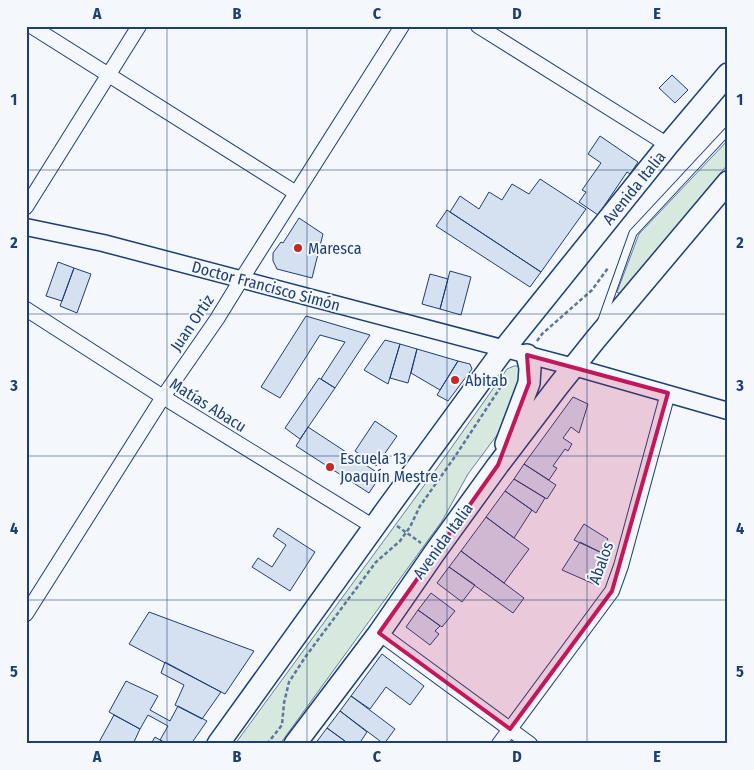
<svg xmlns="http://www.w3.org/2000/svg" width="754" height="770" font-family="'Fira Sans Condensed',sans-serif">
	<style>
		.green { fill: #d7e8df; stroke: #687fa3 }
		.building { fill: #d5e0f0; stroke: #1d3f73 }
		.lines { fill: none; stroke-linecap: round; stroke-linejoin: round }
		.service-casing { stroke: #1d3f73; stroke-width: 9 }
		.minor-casing { stroke: #1d3f73; stroke-width: 16 }
		.tertiary-casing { stroke: #1d3f73; stroke-width: 19 }
		.primary-casing { stroke: #1d3f73; stroke-width: 24 }
		.path { stroke: #5e769c; stroke-width: 2.5; stroke-dasharray: 4 2.5; stroke-linecap: butt }
		.service { stroke: #f4f7fb; stroke-width: 7 }
		.minor { stroke: #f4f7fb; stroke-width: 14 }
		.tertiary { stroke: #f4f7fb; stroke-width: 16 }
		.primary { stroke: #f4f7fb; stroke-width: 21 }
		.marked { fill: #c2185b; fill-opacity: 0.2; stroke: #c2185b; stroke-width: 4; stroke-linejoin: round }
		.grid { fill: none; stroke: #1d3f73; stroke-width: 1; stroke-opacity: 0.55 }
		.poi-dot { fill: #c62828; stroke: #f4f7fb; stroke-width: 2 }
		.labels { text-anchor: middle; dominant-baseline: central; stroke-width: 4; stroke-linejoin: round; paint-order: stroke }
		.street-label { font-size: 16px; fill: #1d3f73; stroke: #f4f7fb }
		.poi-label { font-size: 16px; fill: #1d3f73; stroke: #f4f7fb; text-anchor: start }
		.neatline { fill: none; stroke: #1d3f73; stroke-width: 2 }
		.grid-label { font-size: 16px; text-anchor: middle; font-weight: bold; fill: #1d3f73 }
	</style>
	<rect width="100%" height="100%" fill="#f4f7fb"/>
	<path class="green" d="M728 140V164L621 293H618L617 292 639 234Z
		M514 366H520L524 372 500 431 468 474 442 521 280 744H235L437 468 507 369Z"/>
	<path class="building" d="M672 75 688 90 675 103 659 88Z
		M600 136 638 162 630 174 627 172 598 215 579 202 586 192 582 190 601 163 588 154Z
		M540 179 586 209 541 272 450 212 460 196 479 209 489 192 502 200 512 184 529 194Z
		M447 210 541 272 530 287 436 226Z
		M299 218 323 234 312 278 277 269 273 261V253L281 242 283 243Z
		M58 262 74 268 62 301 46 296Z
		M74 268 91 274 77 313 60 306Z
		M450 271 471 277 461 315 440 309Z
		M430 274 448 279 440 309 422 304Z
		M306 316 370 335 335 388 321 379 345 342 320 335 280 398 261 387Z
		M385 340 400 344 388 384 364 370Z
		M400 344 417 349 408 383 390 378Z
		M417 349 458 361 440 390 411 373Z
		M458 361 470 364 472 369 448 401 437 395Z
		M319 378 335 388 300 439 285 428Z
		M573 397 588 404 579 433 571 427 563 438 572 444 568 451 565 449 553 466 557 468 549 480 524 464Z
		M375 421 397 436 376 466 355 451Z
		M308 427 381 475 369 493 296 446Z
		M524 464 556 485 547 499 514 479Z
		M514 479 545 498 536 513 505 491Z
		M505 491 532 510 514 538 486 517Z
		M486 517 529 549 504 583 461 551Z
		M584 524 608 539 600 552 574 540Z
		M278 528 315 552 290 591 252 567 258 558 272 567 286 545 273 536Z
		M580 542 602 553 594 584 562 570Z
		M461 551 524 598 513 613 449 567Z
		M449 567 475 585 462 602 437 583Z
		M431 593 455 611 442 627 418 610Z
		M418 610 440 626 435 631 439 634 430 645 406 627Z
		M149 612 254 651 225 694 129 644Z
		M382 654 424 686 410 705 386 687 370 709 351 696Z
		M165 662 221 692 202 719 175 705 184 685 161 673Z
		M126 681 158 696 150 710 170 721 178 706 207 721 191 744H168L160 740 168 726 148 715 140 729 109 712Z
		M351 696 395 729 384 744 340 711Z
		M340 711 367 732 359 744H349L327 728Z
		M114 715 140 729 133 744H98Z
		M327 728 349 744H315Z
		M155 737 160 740 168 744H151Z"/>
	<g class="lines">
		<defs>
			<path id="service" d="M602 320 633 233 728 131"/>
			<path id="minor" d="M31 26 296 193
				M478 26 668 145
				M26 207 139 26
				M26 309 163 397 374 527
				M26 614 163 397 217 319 241 280 402 26
				M379 633 530 744
				M499 744 612 591 621 566 668 393"/>
			<path id="tertiary" d="M26 227 103 243 574 367 728 411"/>
			<path id="primary" d="M506 444 529 383 530 368 527 355
				M218 744 387 509 504 349 668 145 728 74
				M295 744 379 633 435 552 498 465 559 385 595 340 728 182"/>
		</defs>
		<use href="#service" class="service-casing"/>
		<use href="#minor" class="minor-casing"/>
		<use href="#tertiary" class="tertiary-casing"/>
		<use href="#primary" class="primary-casing"/>
		<path class="path" d="M537 341 542 334 592 290 608 268
			M397 526 421 543
			M267 744 282 725 284 703 289 682 306 656 376 562 400 541 410 527 420 506 454 458 500 388"/>
		<use href="#service" class="service"/>
		<use href="#minor" class="minor"/>
		<use href="#tertiary" class="tertiary"/>
		<use href="#primary" class="primary"/>
	</g>
	<path class="marked" d="M527 355 668 393 612 591 510 729 379 633 498 465 529 383Z"/>
	<path class="grid" d="M167 26V744M307 26V744M447 26V744M587 26V744M26 170H728M26 314H728M26 456H728M26 600H728"/>
	<g class="poi-dot">
		<circle cx="298" cy="248" r="5"/>
		<circle cx="455" cy="380" r="5"/>
		<circle cx="330" cy="467" r="5"/>
	</g>
	<g class="labels">
		<g class="street-label">
			<text transform="translate(634 188) rotate(-51)">Avenida Italia</text>
			<text transform="translate(266 286) rotate(15)">Doctor Francisco Simón</text>
			<text transform="translate(192 323) rotate(-56)">Juan Ortiz</text>
			<text transform="translate(208 405) rotate(32)">Matías Abacu</text>
			<text transform="translate(443 541) rotate(-54)">Avenida Italia</text>
			<text transform="translate(601 563) rotate(-70)">Ábalos</text>
		</g>
		<g class="poi-label">
			<text x="308" y="248">Maresca</text>
			<text x="465" y="380">Abitab</text>
			<text x="340" y="458">Escuela 13<tspan x="340" dy="18">Joaquín Mestre</tspan></text>
		</g>
	</g>
	<rect width="754" height="770" fill="none" stroke="#f4f7fb" stroke-width="55"/>
	<rect x="28" y="28" width="698" height="714" class="neatline"/>
	<g class="grid-label">
		<text x="97" y="19">A</text>
		<text x="237" y="19">B</text>
		<text x="377" y="19">C</text>
		<text x="517" y="19">D</text>
		<text x="657" y="19">E</text>
		<text x="14" y="105">1</text>
		<text x="740" y="105">1</text>
		<text x="14" y="248">2</text>
		<text x="740" y="248">2</text>
		<text x="14" y="391">3</text>
		<text x="740" y="391">3</text>
		<text x="14" y="534">4</text>
		<text x="740" y="534">4</text>
		<text x="14" y="677">5</text>
		<text x="740" y="677">5</text>
		<text x="97" y="762">A</text>
		<text x="237" y="762">B</text>
		<text x="377" y="762">C</text>
		<text x="517" y="762">D</text>
		<text x="657" y="762">E</text>
	</g>
</svg>
